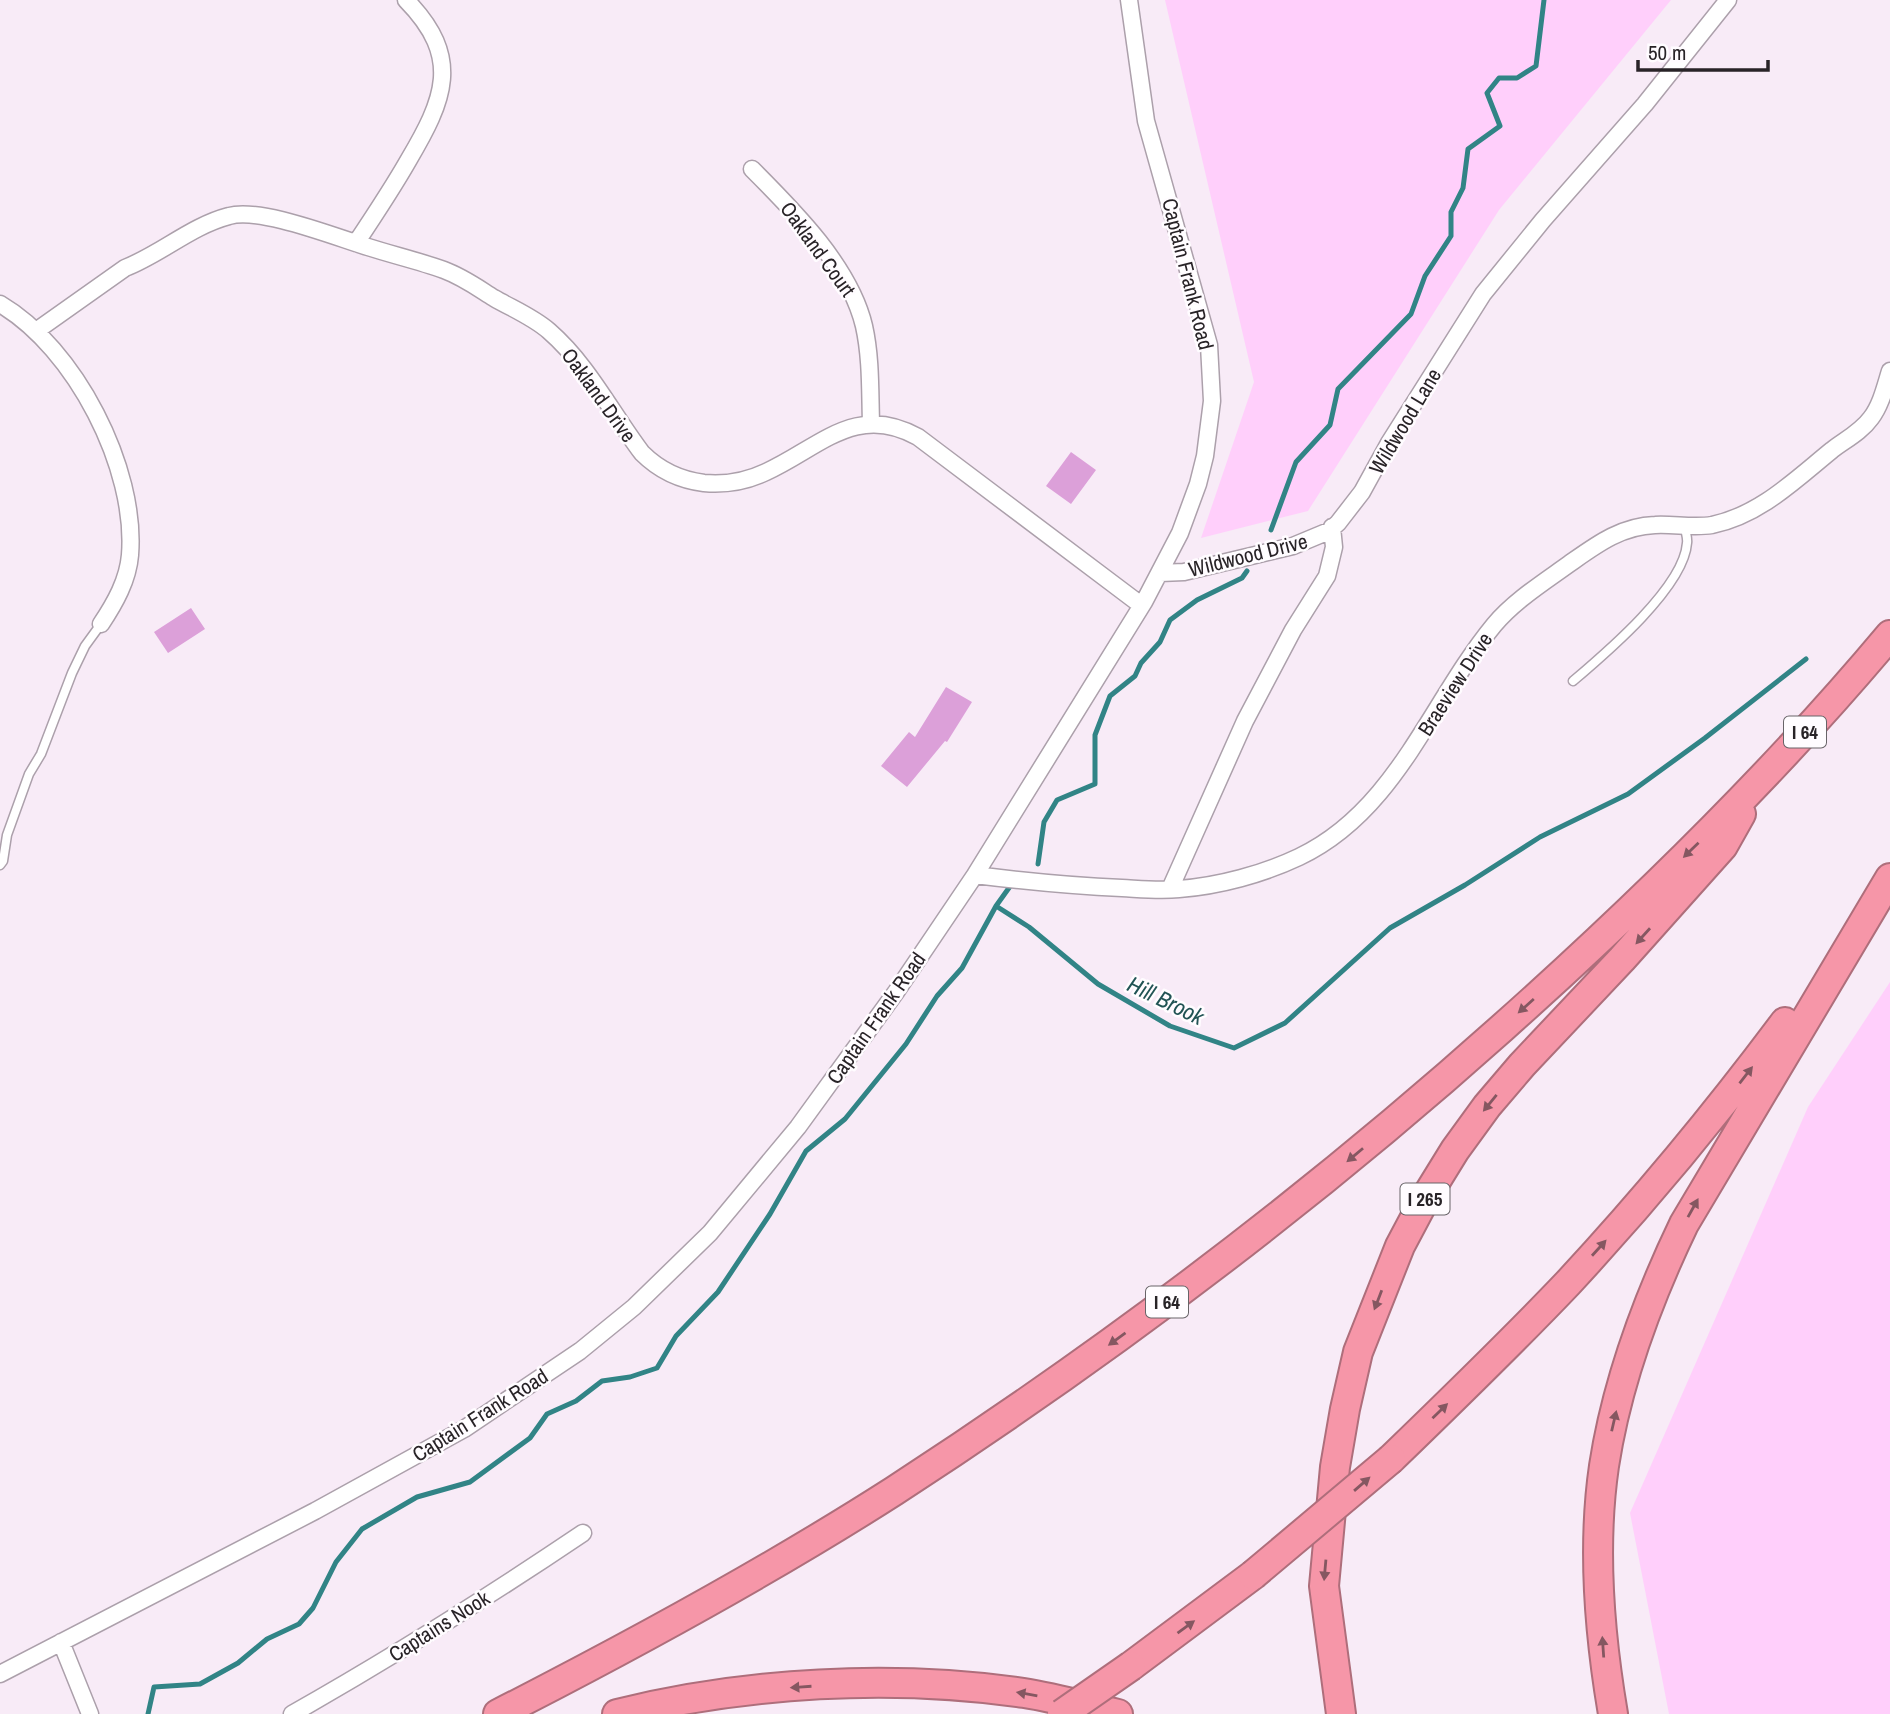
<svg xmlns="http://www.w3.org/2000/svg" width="1890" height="1714" font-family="'Archivo Narrow',sans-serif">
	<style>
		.green { fill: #ffcffb }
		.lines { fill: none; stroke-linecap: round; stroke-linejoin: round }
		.stream { stroke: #318486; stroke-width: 5 }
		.building { fill: #dca0d9 }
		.lane-casing { stroke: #aca0ab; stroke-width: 11 }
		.street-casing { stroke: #aca0ab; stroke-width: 19 }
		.highway-casing { stroke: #ae6e7b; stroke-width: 32 }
		.lane { stroke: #fff; stroke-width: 8 }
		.street { stroke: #fff; stroke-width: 16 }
		.highway { stroke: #f696a8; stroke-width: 28 }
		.highway-bridge-casing { stroke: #ae6e7b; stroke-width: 32; stroke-linecap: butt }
		.highway-bridge { stroke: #f696a8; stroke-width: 28 }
		.oneway { fill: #855761 }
		.labels { text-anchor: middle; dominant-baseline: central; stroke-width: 5; stroke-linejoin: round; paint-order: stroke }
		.shield { fill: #fffcff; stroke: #686468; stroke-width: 2 }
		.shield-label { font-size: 19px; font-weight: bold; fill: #282327 }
		.street-label { font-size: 21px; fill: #282327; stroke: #fffcff }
		.water-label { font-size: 23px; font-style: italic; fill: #215354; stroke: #fffcff }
	</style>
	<rect width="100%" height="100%" fill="#f8ebf7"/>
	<path class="green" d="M1165 0H1671L1499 210 1308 511 1201 538 1254 382Z
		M1890 982V1714H1669L1630 1513 1808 1107Z"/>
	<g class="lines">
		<path class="stream" d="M1271 530 1296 462 1330 425 1338 389 1411 314 1425 276 1451 236V212L1463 188 1468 149 1500 126 1487 93 1499 78H1517L1536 66 1544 0
			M1038 864 1044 822 1057 800 1095 784V735L1110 696 1135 676 1141 663 1160 642 1170 620 1197 600 1242 578 1247 571
			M996 906 1029 927 1098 984 1170 1026 1234 1048 1285 1023 1390 928 1465 885 1540 837 1628 794 1705 738 1806 659
			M148 1714 154 1687 200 1684 238 1663 267 1639 299 1624 313 1608 336 1562 362 1529 417 1497 470 1482 530 1438 547 1414 576 1401 602 1381 630 1377 657 1368 676 1336 718 1292 770 1214 806 1151 845 1119 906 1044 937 996 962 968 996 906 1011 885"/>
	</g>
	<path class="building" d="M1071 452 1096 470 1071 504 1046 486Z
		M191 608 205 629 168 653 154 632Z
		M946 687 972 702 947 742 945 741 907 787 881 766 909 732 915 737Z"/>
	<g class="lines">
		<defs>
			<path id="lane" d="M1573 681C1606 653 1684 587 1687 543 1688 538 1685 531 1685 526
				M0 865 3 861 7 835 29 774 41 754 72 673 85 646 101 624"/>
			<path id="street" d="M752 169C795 212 850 267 864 326 871 357 870 391 871 423
				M356 243C374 216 392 189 408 161 444 100 463 58 406 0
				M0 304C75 348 137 468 130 555 128 580 115 603 101 624
				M36 331 125 268C161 254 191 226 229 216 260 207 335 237 368 247 393 255 419 261 444 270 463 277 478 288 494 298 513 309 533 317 549 331 588 365 611 412 642 453 659 470 680 480 704 483 726 485 745 482 766 472 819 448 856 402 918 437L1141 605
				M1160 573 1184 572 1293 546 1329 531 1338 523 1362 492 1389 443 1483 294 1543 220 1645 104 1728 0
				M975 875C1023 881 1073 886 1122 888 1141 889 1160 891 1179 889 1219 886 1263 874 1299 857 1396 811 1430 703 1494 625 1514 601 1544 582 1569 564 1596 545 1621 526 1655 525 1674 524 1694 528 1712 525 1760 515 1795 480 1832 450 1845 440 1861 432 1871 418 1881 405 1885 387 1890 371
				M1170 889 1245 721 1293 630 1327 576 1334 547 1332 527
				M61 1642 90 1714
				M0 1674 315 1511 464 1429 580 1351 634 1307 710 1233 798 1127 896 992 975 875 1144 602 1180 533 1198 484 1205 456 1212 401 1209 345 1146 121 1129 0
				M292 1714C391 1658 488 1597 583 1533"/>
			<path id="highway" d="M1391 1459C1451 1401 1511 1343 1568 1283 1645 1200 1717 1113 1785 1022
				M1131 1666 1253 1575
				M498 1714C633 1645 766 1573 894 1491 1108 1352 1312 1198 1502 1028 1640 905 1772 776 1890 635
				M617 1714C746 1682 892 1674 1024 1693 1056 1698 1087 1707 1118 1714
				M1341 1714 1324 1586 1335 1467 1345 1409 1358 1352 1400 1246 1426 1197 1455 1150 1487 1106 1522 1065 1622 959 1723 846 1741 814
				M1613 1714C1599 1632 1592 1548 1604 1466 1617 1381 1647 1301 1684 1224L1890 878"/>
		</defs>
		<use href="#lane" class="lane-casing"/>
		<use href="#street" class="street-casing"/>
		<use href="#highway" class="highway-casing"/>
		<use href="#lane" class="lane"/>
		<use href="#street" class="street"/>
		<use href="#highway" class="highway"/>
		<defs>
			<path id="highway-bridge" d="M1253 1575 1391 1459
				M1062 1714 1131 1666"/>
		</defs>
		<use href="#highway-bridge" class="highway-bridge-casing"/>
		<use href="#highway-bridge" class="highway-bridge"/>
	</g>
	<defs><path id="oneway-solid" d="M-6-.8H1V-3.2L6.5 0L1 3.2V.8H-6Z" transform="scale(1.75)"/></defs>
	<g class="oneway">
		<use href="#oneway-solid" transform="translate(1691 850) rotate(136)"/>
		<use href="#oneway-solid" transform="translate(1643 936) rotate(132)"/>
		<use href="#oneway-solid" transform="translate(1526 1006) rotate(138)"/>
		<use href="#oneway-solid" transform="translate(1746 1075) rotate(-52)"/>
		<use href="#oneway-solid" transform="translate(1490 1103) rotate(129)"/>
		<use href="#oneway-solid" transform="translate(1355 1155) rotate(140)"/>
		<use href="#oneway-solid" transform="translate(1693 1208) rotate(-61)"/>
		<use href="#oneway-solid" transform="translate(1599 1248) rotate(-48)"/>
		<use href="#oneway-solid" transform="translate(1378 1300) rotate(111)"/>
		<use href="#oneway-solid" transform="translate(1117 1339) rotate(144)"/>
		<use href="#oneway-solid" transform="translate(1440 1411) rotate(-44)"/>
		<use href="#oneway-solid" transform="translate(1614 1421) rotate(-77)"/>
		<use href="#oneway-solid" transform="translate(1362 1484) rotate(-41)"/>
		<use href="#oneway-solid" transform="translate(1325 1570) rotate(95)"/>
		<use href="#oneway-solid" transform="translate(1186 1627) rotate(-36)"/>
		<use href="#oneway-solid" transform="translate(1603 1647) rotate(-94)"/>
		<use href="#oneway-solid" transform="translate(801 1687) rotate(176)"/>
		<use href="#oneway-solid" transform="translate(1027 1694) rotate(-170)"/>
	</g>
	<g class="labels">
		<g class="shield">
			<rect x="1784" y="716.5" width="42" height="31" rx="5"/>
			<rect x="1400.5" y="1183.5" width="49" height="31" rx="5"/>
			<rect x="1146" y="1286.5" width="42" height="31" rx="5"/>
		</g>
		<g class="shield-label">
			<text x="1805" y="732">I 64</text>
			<text x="1425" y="1199">I 265</text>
			<text x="1167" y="1302">I 64</text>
		</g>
		<g class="street-label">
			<text transform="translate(818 249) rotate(54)">Oakland Court</text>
			<text transform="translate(1188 274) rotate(76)">Captain Frank Road</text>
			<text transform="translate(599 395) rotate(54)">Oakland Drive</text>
			<text transform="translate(1405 421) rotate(-59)">Wildwood Lane</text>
			<text transform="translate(1248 555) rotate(-14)">Wildwood Drive</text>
			<text transform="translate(1455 684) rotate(-57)">Braeview Drive</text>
			<text transform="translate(876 1018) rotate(-55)">Captain Frank Road</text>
			<text transform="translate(480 1415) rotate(-32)">Captain Frank Road</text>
			<text transform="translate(439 1626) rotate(-32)">Captains Nook</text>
		</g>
		<g class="water-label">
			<text transform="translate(1166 1000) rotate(26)">Hill Brook</text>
		</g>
	</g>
	<path d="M1638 60v10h130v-10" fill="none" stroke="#282327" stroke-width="3.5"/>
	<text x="1648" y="60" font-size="21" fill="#282327" stroke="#fffcff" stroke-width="5" paint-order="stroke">50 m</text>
</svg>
